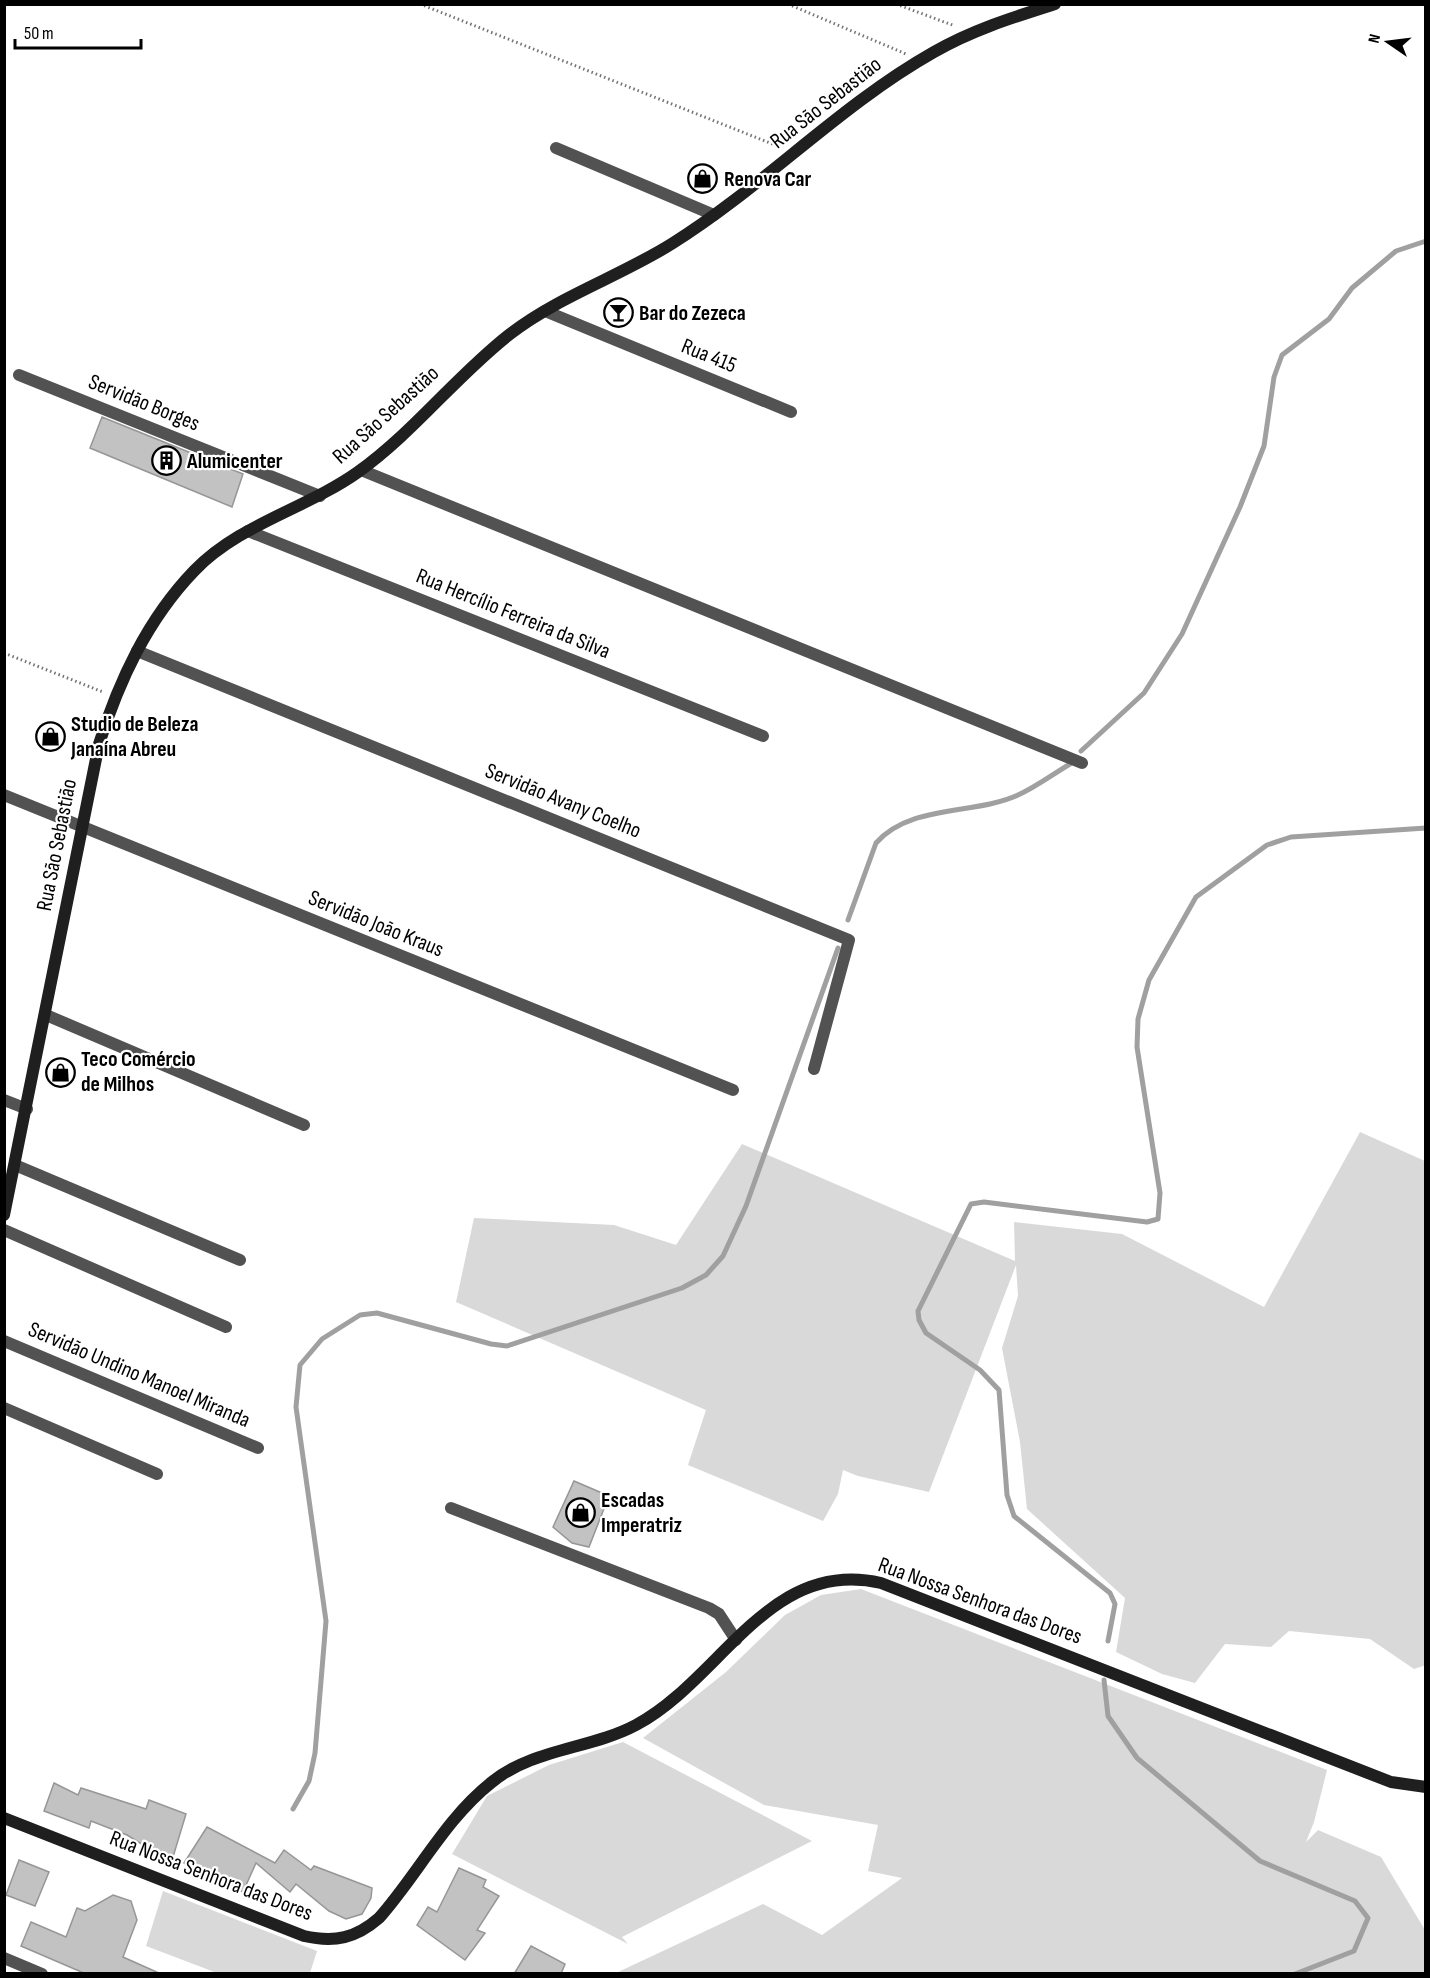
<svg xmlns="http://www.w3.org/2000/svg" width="1430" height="1978" font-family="'Sofia Sans Condensed',sans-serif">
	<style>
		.green { fill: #d9d9d9 }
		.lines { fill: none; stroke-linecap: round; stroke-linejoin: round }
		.stream { stroke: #a0a0a0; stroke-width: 5 }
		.building { fill: #c2c2c2; stroke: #969696; stroke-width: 1.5 }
		.path { stroke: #747474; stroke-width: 3; stroke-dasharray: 1.5 3; stroke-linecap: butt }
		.street { stroke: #525252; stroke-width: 12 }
		.secondary { stroke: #1f1f1f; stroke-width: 12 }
		.labels { text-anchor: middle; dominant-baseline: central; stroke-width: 4.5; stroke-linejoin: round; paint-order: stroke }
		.street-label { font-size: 22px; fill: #000; stroke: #fff }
		.poi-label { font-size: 22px; font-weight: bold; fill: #000; stroke: #fff; text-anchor: start }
	</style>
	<rect width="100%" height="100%" fill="#fff"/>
	<path class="green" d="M1360 1132 1425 1161 1426 1665 1414 1669 1370 1639 1289 1631 1271 1647 1225 1644 1195 1683 1162 1674 1116 1652 1125 1598 1027 1509 1020 1442 1002 1348 1018 1296 1016 1265 929 1492 858 1476 843 1470 838 1494 823 1521 688 1465 706 1410 456 1302 474 1218 614 1225 676 1245 742 1144 1015 1261 1014 1222 1122 1234 1264 1307Z
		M861 1589 1327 1770 1314 1822 1306 1842 1318 1830 1381 1857 1425 1930V1973H616L763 1904 822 1935 902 1878 868 1871 878 1825 764 1805 643 1738 726 1672 785 1615 821 1595Z
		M623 1742 812 1841 622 1937 628 1944 452 1854 487 1796 549 1765Z
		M163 1891 317 1951 310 1973H217L146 1946Z"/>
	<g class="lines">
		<path class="stream" d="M1081 751 1144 693 1182 634 1240 507 1264 446 1274 377 1282 355 1329 319 1352 288 1396 251 1426 241
			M848 920 876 843C910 804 975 815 1018 795 1036 787 1053 774 1070 764
			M1108 1641 1115 1604 1110 1593 1014 1516 1007 1495 999 1390 980 1370 926 1333 919 1320 918 1311 971 1204 984 1202 1147 1222 1158 1219 1160 1193 1137 1047 1138 1019 1149 980 1196 897 1267 845 1291 837 1426 828
			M1104 1680 1108 1716 1137 1758 1260 1861 1355 1901 1368 1918 1354 1951 1295 1974
			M293 1809 309 1781 315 1753 326 1621 296 1407 300 1365 322 1339 360 1315 377 1313 491 1344 507 1346 682 1288 706 1275 723 1256 746 1206 838 948"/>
	</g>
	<path class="building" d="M102 417 243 474 232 507 90 448Z
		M574 1481 609 1496 589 1547 572 1543 553 1527Z
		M54 1783 78 1795 81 1788 146 1809 149 1800 186 1814 173 1857H153L144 1851 145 1846 127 1835 91 1821 89 1828 44 1811Z
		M207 1827 275 1863 284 1850 311 1870 314 1866 372 1888 371 1898 362 1914 346 1919 329 1911 296 1884 290 1892 256 1863 243 1892 208 1877 184 1863Z
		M19 1860 49 1872 35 1906 6 1895Z
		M459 1868 486 1880 483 1887 499 1896 477 1930 485 1933 465 1960 417 1925 428 1907 437 1912Z
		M113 1895 131 1901 137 1920 123 1957 161 1974H86L21 1946 31 1922 66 1937 77 1908 85 1911Z
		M531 1946 565 1964 561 1974H514Z"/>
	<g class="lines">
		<path class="path" d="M420 4 780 147
			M788 4 906 54
			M896 4 955 26
			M4 653 103 692"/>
		<path class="street" d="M556 148 714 215
			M545 311 791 412
			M19 375 320 496
			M361 470 1082 763
			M248 531 763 736
			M137 651 849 940 814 1069
			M4 795 733 1090
			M46 1015 304 1125
			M4 1100 27 1109
			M15 1165 240 1260
			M4 1230 226 1327
			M4 1341 258 1448
			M4 1408 157 1474
			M451 1508 709 1608 719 1614 736 1640
			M4 1958 42 1974"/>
		<path class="secondary" d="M4 1215 99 744C119 681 147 620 194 571 239 524 306 509 358 472 414 432 456 376 510 334 559 296 621 276 673 243 764 186 840 105 934 52 972 30 1014 17 1055 4
			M4 1818 304 1936C335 1943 356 1938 379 1918 418 1874 445 1819 492 1782 532 1749 591 1749 636 1725 721 1680 769 1557 881 1583L1391 1782 1426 1787"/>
	</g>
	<defs>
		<symbol id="shop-ring" viewBox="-11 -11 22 22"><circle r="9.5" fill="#fff" stroke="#000" stroke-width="1.5"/><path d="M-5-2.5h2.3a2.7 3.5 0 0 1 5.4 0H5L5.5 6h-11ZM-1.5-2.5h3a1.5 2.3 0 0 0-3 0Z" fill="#000"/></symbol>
		<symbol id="bar-ring" viewBox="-11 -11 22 22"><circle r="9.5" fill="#fff" stroke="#000" stroke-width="1.5"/><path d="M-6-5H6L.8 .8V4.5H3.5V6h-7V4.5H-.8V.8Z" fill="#000"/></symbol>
		<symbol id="building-ring" viewBox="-11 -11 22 22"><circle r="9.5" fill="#fff" stroke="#000" stroke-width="1.5"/><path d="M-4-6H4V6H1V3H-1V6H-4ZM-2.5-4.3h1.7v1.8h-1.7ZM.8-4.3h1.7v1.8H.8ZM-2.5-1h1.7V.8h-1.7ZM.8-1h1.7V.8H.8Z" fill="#000"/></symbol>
	</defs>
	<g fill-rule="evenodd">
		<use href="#shop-ring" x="686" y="162" width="33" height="33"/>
		<use href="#bar-ring" x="602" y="296" width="33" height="33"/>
		<use href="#building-ring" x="150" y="444" width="33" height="33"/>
		<use href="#shop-ring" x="34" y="720" width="33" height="33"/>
		<use href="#shop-ring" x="44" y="1056" width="33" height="33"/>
		<use href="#shop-ring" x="564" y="1496" width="33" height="33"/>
	</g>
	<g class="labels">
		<g class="street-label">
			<text transform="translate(826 103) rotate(-38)">Rua São Sebastião</text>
			<text transform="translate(709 356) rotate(22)">Rua 415</text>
			<text transform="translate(144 403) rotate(22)">Servidão Borges</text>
			<text transform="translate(386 415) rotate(-42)">Rua São Sebastião</text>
			<text transform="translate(513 614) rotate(22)">Rua Hercílio Ferreira da Silva</text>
			<text transform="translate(563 801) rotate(22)">Servidão Avany Coelho</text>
			<text transform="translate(57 845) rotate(-79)">Rua São Sebastião</text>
			<text transform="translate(376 924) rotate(22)">Servidão João Kraus</text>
			<text transform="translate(139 1375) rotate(23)">Servidão Undino Manoel Miranda</text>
			<text transform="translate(980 1601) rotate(20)">Rua Nossa Senhora das Dores</text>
			<text transform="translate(211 1876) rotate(21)">Rua Nossa Senhora das Dores</text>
		</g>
		<g class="poi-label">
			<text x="724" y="179">Renova Car</text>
			<text x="639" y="313">Bar do Zezeca</text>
			<text x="187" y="461">Alumicenter</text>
			<text x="71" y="724">Studio de Beleza<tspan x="71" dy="25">Janaína Abreu</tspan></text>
			<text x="81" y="1059">Teco Comércio<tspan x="81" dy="25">de Milhos</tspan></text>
			<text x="601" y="1500">Escadas<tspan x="601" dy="25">Imperatriz</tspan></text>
		</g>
	</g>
	<rect width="1430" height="1978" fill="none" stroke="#000000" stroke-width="12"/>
	<g transform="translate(1388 42) rotate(284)" stroke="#ffffff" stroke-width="4.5" paint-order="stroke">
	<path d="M0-4.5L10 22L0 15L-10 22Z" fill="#000000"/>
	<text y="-9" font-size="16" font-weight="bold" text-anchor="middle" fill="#000000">N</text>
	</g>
	<path d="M15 39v9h126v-9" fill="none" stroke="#000000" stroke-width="3"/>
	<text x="24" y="39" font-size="18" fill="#000000" stroke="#ffffff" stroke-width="4.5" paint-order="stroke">50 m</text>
</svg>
